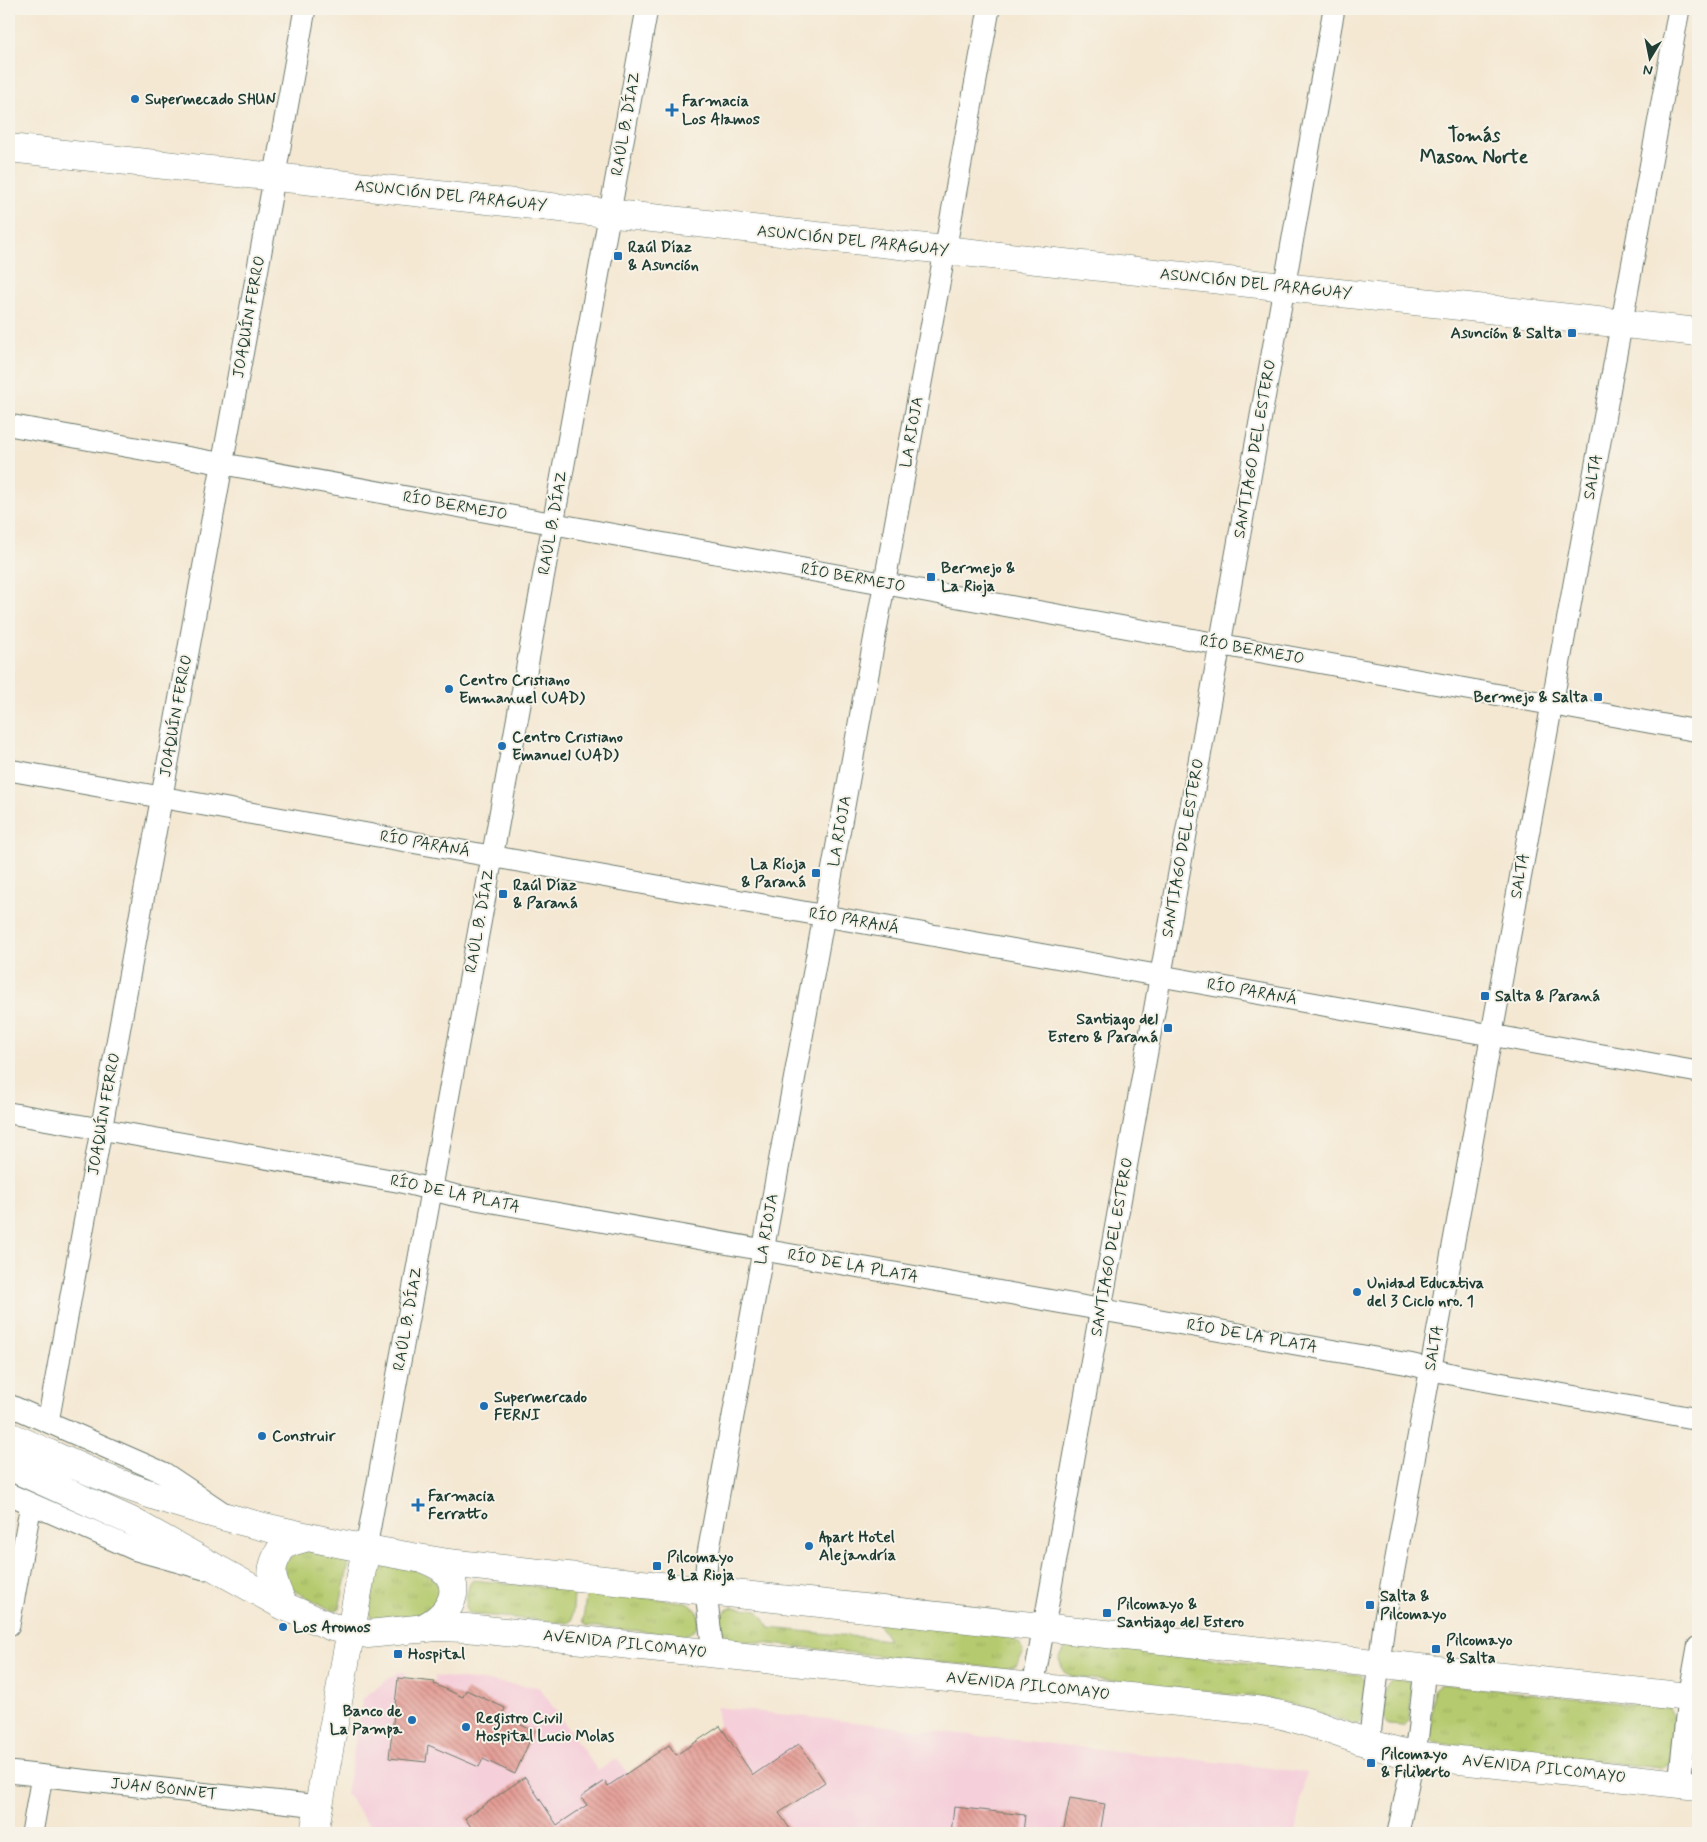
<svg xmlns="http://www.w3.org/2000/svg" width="1707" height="1842" font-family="Mynerve,sans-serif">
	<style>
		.built { fill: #f5cfda }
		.grass { fill: url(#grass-tufts); stroke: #6a8451 }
		.building { fill: url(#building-back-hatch) }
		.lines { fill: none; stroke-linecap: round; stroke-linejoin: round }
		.minor-casing { stroke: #6a796c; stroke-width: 23 }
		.major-casing { stroke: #6a796c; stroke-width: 29 }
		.minor { stroke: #fff; stroke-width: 21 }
		.major { stroke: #fff; stroke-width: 28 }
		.poi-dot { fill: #1f6fb2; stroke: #f7f3e8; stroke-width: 2 }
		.labels { text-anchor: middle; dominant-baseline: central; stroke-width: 4; stroke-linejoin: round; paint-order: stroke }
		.poi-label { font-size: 16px; font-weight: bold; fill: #1f3d34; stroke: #f7f3e8; text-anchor: start }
		.street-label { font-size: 16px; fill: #1f3d34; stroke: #f7f3e8 }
		.quarter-label { font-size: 19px; font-weight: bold; fill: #1f3d34; stroke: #f7f3e8 }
	</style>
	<defs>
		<pattern id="grass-tufts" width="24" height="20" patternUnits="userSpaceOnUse" patternTransform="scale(1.25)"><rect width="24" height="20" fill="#b5ca6e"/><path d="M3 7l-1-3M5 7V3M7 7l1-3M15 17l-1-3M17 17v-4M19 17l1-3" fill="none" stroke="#9bae60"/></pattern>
		<pattern id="building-back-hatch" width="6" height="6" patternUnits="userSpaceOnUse" patternTransform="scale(1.25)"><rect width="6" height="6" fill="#e49c95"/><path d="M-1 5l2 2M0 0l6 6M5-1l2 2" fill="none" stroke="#b8807a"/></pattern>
	</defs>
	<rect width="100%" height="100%" fill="#f7f3e8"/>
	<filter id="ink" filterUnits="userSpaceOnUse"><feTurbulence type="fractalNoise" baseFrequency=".02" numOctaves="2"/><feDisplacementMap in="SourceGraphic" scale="10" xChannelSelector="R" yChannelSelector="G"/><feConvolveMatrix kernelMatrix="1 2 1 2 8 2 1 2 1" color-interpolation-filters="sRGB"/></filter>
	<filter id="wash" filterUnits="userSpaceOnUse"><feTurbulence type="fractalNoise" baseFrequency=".0096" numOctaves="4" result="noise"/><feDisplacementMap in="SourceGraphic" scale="20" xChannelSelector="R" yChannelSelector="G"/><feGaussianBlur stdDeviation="1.12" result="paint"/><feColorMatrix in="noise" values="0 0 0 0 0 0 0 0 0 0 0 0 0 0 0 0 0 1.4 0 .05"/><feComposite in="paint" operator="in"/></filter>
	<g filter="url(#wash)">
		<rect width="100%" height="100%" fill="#f4e8d3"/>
		<path class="built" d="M398 1672 406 1673 405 1679 397 1678 389 1758 426 1762 435 1676 539 1687 598 1771 617 1758 627 1773 669 1745 676 1755 719 1726 716 1707 1306 1772 1295 1833H375L346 1794 363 1698Z"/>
		<path class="grass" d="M303 1550 347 1560 349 1563 339 1609 334 1611 289 1588 282 1562Z
			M382 1565C400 1568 446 1568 437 1598 435 1605 428 1611 421 1613 407 1617 389 1617 374 1619L371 1617 369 1611 377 1570Z
			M473 1580 571 1590 574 1595 572 1620 567 1623 471 1614 467 1612C465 1606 467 1583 473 1580Z
			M590 1592 686 1602C704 1609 703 1632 683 1635L587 1626 583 1621 586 1596Z
			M733 1607 758 1610 770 1628 889 1640 877 1622 1010 1636 1020 1644 1023 1654 1016 1666 1004 1669 733 1640C715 1634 715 1613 733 1607Z
			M1074 1644 1361 1675 1366 1683 1361 1721 1354 1724 1291 1704 1264 1698 1073 1677 1064 1672 1059 1659 1066 1647Z
			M1393 1679 1407 1680 1412 1687 1409 1721 1403 1726 1389 1725 1384 1719 1386 1687Z
			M1440 1684 1669 1708 1674 1717 1669 1763 1665 1767 1660 1768 1435 1743 1429 1738 1434 1689Z"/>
		<g id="blocks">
			<path class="building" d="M398 1678 435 1682 434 1684 463 1697 466 1690 505 1708 502 1716 534 1731 515 1774 483 1759 479 1767 428 1745 426 1762 389 1758Z
				M720 1726 753 1775 799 1744 825 1782 779 1813 793 1833H475L465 1818 525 1777 557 1825 587 1805 581 1797 605 1781 608 1786 669 1745 676 1755Z
				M1070 1798 1105 1804 1100 1833H1063Z
				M954 1807 1025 1815 1023 1833H951Z"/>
		</g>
	</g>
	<g filter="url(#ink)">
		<use href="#blocks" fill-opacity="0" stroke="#6a796c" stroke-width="1"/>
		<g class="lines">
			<defs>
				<path id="minor" d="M9 425 1698 731
					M9 770 1698 1072
					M9 1113 402 1182 453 1195 1409 1364 1460 1376 1698 1419
					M9 1405 164 1473 222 1512
					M48 1422 305 9
					M9 1494 136 1550 204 1569
					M366 1548 647 9
					M9 1625 31 1504
					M713 1653 705 1584 707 1559 989 9
					M1033 1687 1334 9
					M1369 1743 1384 1624 1679 9
					M9 1772 319 1806
					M1679 1784 1687 1708 1698 1647
					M32 1833 42 1776
					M1398 1833 1418 1734 1425 1668"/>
				<path id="major" d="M9 148 1698 332
					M9 1436C47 1452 85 1471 124 1485 228 1523 338 1545 448 1563L1698 1698
					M9 1466 131 1521 284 1606 332 1627 368 1634 436 1627 467 1628 1255 1710C1310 1717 1359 1745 1413 1755L1698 1786
					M284 1606C271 1578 266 1571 284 1544L308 1537
					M420 1629C457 1614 469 1575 426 1560
					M314 1833 366 1548"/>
			</defs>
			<use href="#minor" class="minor-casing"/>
			<use href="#major" class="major-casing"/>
			<use href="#minor" class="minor"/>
			<use href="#major" class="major"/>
		</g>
	</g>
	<g class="poi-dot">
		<circle cx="135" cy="99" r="5"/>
		<path d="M669.5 102.5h5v5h5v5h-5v5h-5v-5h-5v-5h5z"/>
		<rect x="613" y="251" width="10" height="10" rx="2.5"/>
		<rect x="1567" y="328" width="10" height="10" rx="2.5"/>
		<rect x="926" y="572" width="10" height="10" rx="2.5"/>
		<circle cx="449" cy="689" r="5"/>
		<rect x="1593" y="692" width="10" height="10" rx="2.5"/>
		<circle cx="502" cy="746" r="5"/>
		<rect x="811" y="868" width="10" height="10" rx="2.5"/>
		<rect x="498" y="889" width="10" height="10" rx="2.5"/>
		<rect x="1480" y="991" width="10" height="10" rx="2.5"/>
		<rect x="1163" y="1023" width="10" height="10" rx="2.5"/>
		<circle cx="1357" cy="1292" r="5"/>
		<circle cx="484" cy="1406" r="5"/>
		<circle cx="262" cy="1436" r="5"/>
		<path d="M415.5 1497.5h5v5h5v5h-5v5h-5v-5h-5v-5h5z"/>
		<circle cx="809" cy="1546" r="5"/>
		<rect x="652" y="1561" width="10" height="10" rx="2.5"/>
		<rect x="1365" y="1600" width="10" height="10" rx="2.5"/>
		<rect x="1102" y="1608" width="10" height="10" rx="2.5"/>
		<circle cx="283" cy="1627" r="5"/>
		<rect x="1431" y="1644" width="10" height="10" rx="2.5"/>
		<rect x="393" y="1649" width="10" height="10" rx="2.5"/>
		<circle cx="412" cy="1720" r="5"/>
		<circle cx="466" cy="1727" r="5"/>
		<rect x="1366" y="1758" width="10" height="10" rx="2.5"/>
	</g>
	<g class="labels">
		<g class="poi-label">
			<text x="145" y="99">Supermecado SHUN</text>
			<text x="682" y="101">Farmacia<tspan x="682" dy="18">Los Alamos</tspan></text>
			<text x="628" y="247">Raúl Díaz<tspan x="628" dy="18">&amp; Asunción</tspan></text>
			<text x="1562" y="333" text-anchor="end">Asunción &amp; Salta</text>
			<text x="941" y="568">Bermejo &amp;<tspan x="941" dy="18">La Rioja</tspan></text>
			<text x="459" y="680">Centro Cristiano<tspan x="459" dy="18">Emmanuel (UAD)</tspan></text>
			<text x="1588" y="697" text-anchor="end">Bermejo &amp; Salta</text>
			<text x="512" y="737">Centro Cristiano<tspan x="512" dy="18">Emanuel (UAD)</tspan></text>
			<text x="806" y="864" text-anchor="end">La Ríoja<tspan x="806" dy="18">&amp; Paraná</tspan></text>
			<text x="513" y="885">Raúl Díaz<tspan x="513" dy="18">&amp; Paraná</tspan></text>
			<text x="1495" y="996">Salta &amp; Paraná</text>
			<text x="1158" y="1019" text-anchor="end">Santiago del<tspan x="1158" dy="18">Estero &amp; Paraná</tspan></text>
			<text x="1367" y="1283">Unidad Educativa<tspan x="1367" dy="18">del 3 Ciclo nro. 1</tspan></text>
			<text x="494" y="1397">Supermercado<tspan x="494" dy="18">FERNI</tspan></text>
			<text x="272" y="1436">Construir</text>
			<text x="428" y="1496">Farmacia<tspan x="428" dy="18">Ferratto</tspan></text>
			<text x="819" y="1537">Apart Hotel<tspan x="819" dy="18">Alejandría</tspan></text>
			<text x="667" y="1557">Pilcomayo<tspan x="667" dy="18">&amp; La Rioja</tspan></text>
			<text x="1380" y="1596">Salta &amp;<tspan x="1380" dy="18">Pilcomayo</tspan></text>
			<text x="1117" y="1604">Pilcomayo &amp;<tspan x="1117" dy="18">Santiago del Estero</tspan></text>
			<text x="293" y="1627">Los Aromos</text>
			<text x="1446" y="1640">Pilcomayo<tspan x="1446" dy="18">&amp; Salta</tspan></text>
			<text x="408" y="1654">Hospital</text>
			<text x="402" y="1711" text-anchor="end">Banco de<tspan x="402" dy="18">La Pampa</tspan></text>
			<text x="476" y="1718">Registro Civil<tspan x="476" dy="18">Hospital Lucio Molas</tspan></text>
			<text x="1381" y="1754">Pilcomayo<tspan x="1381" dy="18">&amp; Filiberto</tspan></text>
		</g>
		<g class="street-label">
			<text transform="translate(626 124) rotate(-80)">RAÚL B. DÍAZ</text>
			<text transform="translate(451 196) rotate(6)">ASUNCIÓN DEL PARAGUAY</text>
			<text transform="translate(853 241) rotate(6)">ASUNCIÓN DEL PARAGUAY</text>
			<text transform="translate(1256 284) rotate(6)">ASUNCIÓN DEL PARAGUAY</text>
			<text transform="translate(249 317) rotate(-80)">JOAQUÍN FERRO</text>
			<text transform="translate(912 432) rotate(-80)">LA RIOJA</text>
			<text transform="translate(1255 449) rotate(-80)">SANTIAGO DEL ESTERO</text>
			<text transform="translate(1593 477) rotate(-80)">SALTA</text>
			<text transform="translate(455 506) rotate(10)">RÍO BERMEJO</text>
			<text transform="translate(553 523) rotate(-80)">RAÚL B. DÍAZ</text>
			<text transform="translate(853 578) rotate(10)">RÍO BERMEJO</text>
			<text transform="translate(1252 650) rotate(10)">RÍO BERMEJO</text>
			<text transform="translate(176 716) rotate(-80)">JOAQUÍN FERRO</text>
			<text transform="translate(840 831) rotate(-80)">LA RIOJA</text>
			<text transform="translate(425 844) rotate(10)">RÍO PARANÁ</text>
			<text transform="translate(1183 848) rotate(-80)">SANTIAGO DEL ESTERO</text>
			<text transform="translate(1520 876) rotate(-80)">SALTA</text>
			<text transform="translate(480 921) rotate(-80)">RAÚL B. DÍAZ</text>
			<text transform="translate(854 921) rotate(10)">RÍO PARANÁ</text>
			<text transform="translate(1252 992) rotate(10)">RÍO PARANÁ</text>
			<text transform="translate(104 1114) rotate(-80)">JOAQUÍN FERRO</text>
			<text transform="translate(455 1194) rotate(12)">RÍO DE LA PLATA</text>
			<text transform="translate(767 1229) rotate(-80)">LA RIOJA</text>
			<text transform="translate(1112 1247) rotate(-80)">SANTIAGO DEL ESTERO</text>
			<text transform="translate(853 1266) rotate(10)">RÍO DE LA PLATA</text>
			<text transform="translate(408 1319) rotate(-80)">RAÚL B. DÍAZ</text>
			<text transform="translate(1252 1336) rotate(10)">RÍO DE LA PLATA</text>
			<text transform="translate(1434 1348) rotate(-80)">SALTA</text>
			<text transform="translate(625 1644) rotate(6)">AVENIDA PILCOMAYO</text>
			<text transform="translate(1028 1686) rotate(6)">AVENIDA PILCOMAYO</text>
			<text transform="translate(1544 1769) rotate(6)">AVENIDA PILCOMAYO</text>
			<text transform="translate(164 1789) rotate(6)">JUAN BONNET</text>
		</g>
		<g class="quarter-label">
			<text x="1474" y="135">Tomás<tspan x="1474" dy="22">Mason Norte</tspan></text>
		</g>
	</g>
	<rect width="1707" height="1842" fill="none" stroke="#f7f3e8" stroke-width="30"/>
	<g transform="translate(1650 58) rotate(190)" stroke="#f7f3e8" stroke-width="4" paint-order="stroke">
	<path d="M0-4L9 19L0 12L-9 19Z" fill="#1f3d34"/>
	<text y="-8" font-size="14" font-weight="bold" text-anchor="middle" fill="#1f3d34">N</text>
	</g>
</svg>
